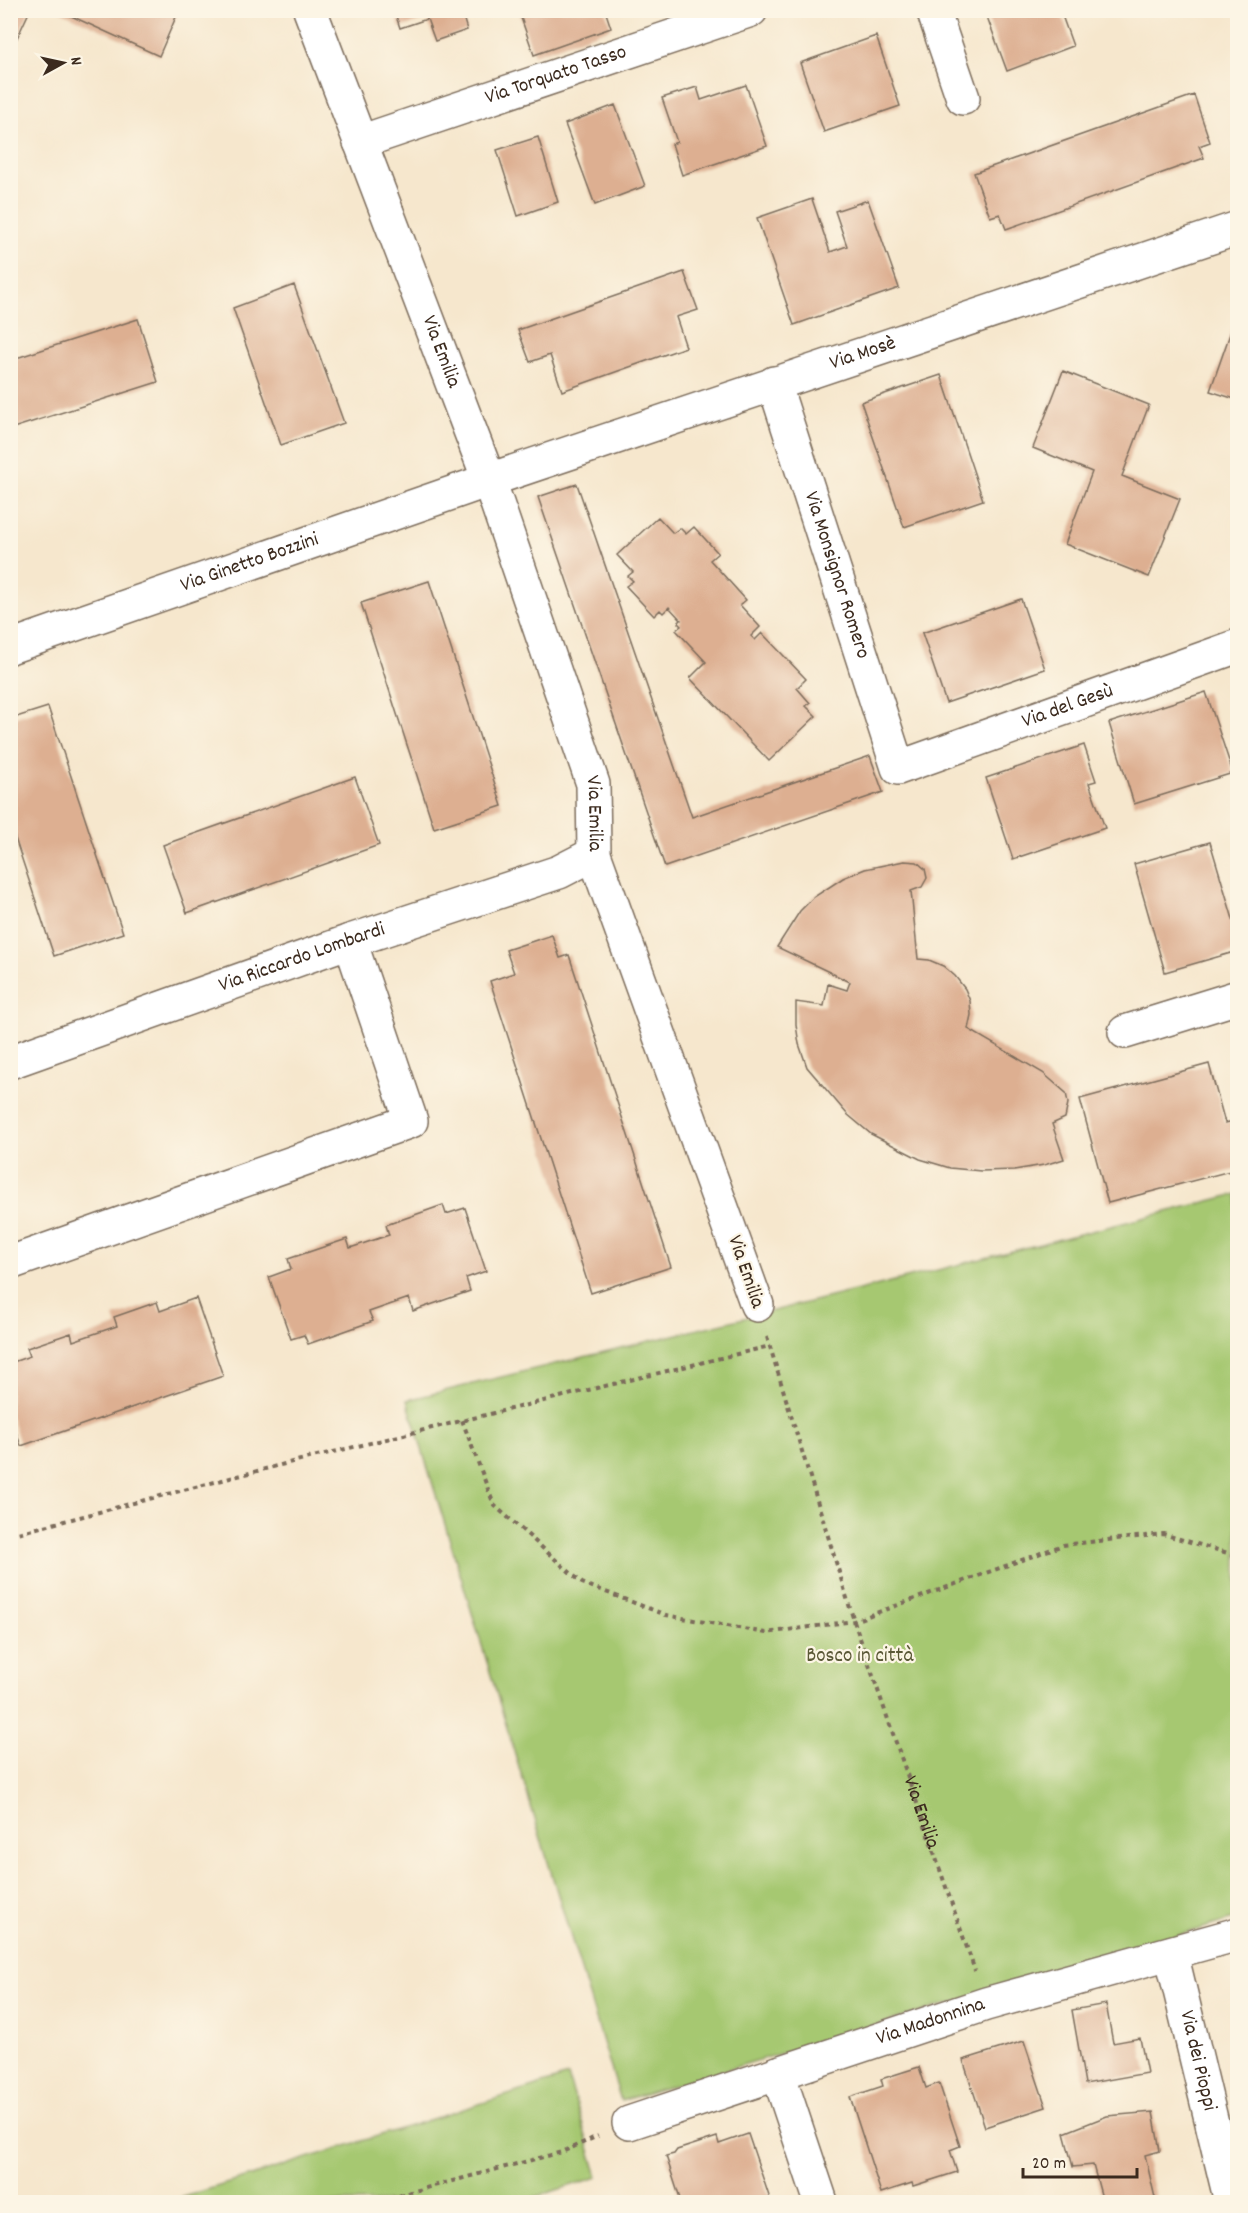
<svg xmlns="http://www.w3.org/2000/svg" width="1248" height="2213" font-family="Dekko,sans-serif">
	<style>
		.green { fill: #a6c871; stroke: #707948; stroke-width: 1.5 }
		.building { fill: #ddaf91 }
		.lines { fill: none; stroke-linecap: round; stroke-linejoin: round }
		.minor-casing { stroke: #7c6c5b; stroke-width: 36 }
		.path { stroke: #7c6c5b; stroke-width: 4; stroke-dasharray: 4.5 4.5; stroke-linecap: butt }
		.minor { stroke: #fff; stroke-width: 33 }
		.labels { text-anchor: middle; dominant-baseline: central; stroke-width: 4.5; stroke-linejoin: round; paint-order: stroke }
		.street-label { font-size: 21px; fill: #3b2a1e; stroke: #fcf5e5 }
		.park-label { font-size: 21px; fill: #5b5937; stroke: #fcf5e5 }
	</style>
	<rect width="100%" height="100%" fill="#fcf5e5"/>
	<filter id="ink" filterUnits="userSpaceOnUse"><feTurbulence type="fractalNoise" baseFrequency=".0167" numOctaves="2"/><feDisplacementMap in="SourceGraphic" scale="12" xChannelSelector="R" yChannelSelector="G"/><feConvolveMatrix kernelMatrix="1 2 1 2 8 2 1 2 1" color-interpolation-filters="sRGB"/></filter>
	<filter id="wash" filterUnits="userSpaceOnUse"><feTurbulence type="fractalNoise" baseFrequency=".008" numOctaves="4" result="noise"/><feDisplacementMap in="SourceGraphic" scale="24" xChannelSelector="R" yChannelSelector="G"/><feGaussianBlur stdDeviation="1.35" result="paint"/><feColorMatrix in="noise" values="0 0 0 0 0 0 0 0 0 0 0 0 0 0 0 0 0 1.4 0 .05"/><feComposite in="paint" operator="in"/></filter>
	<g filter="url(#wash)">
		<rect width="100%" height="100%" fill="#f6e7cd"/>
		<path class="green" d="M1237 1194V1918L621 2101 407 1400 863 1289Z
			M568 2076 598 2177 519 2202H168Z"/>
		<g id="blocks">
			<path class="building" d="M10 10H30L10 53Z
				M58 10H179L159 56Z
				M394 10H461L467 30 435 41 427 19 400 28Z
				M522 10H605L611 28 534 55 519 12Z
				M997 10H1060L1073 46 1007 71 986 14Z
				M876 36 900 106 824 132 800 63Z
				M746 85 767 146 682 175 672 144 677 142 662 98 697 87 701 100Z
				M1194 95 1210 142 1199 146 1204 158 1006 229 1000 214 990 217 974 173Z
				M615 105 645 186 595 205 565 124Z
				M538 137 558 202 518 216 497 150Z
				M812 199 830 252 847 246 835 211 868 200 899 288 794 325 757 218Z
				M684 272 698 310 676 317 686 347 562 391 550 355 530 362 518 330Z
				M294 285 344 423 281 445 233 308Z
				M1238 311V400L1210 391Z
				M138 319 158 382 10 429V360Z
				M1063 371 1149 405 1122 476 1180 499 1149 577 1065 544 1092 472 1033 448Z
				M941 375 983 500 904 527 861 402Z
				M577 484 692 817 870 756 883 792 665 867 538 497Z
				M658 517 673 533 680 528 686 534 694 527 718 553 710 560 746 600 740 605 760 627 751 636 755 640 762 633 806 679 797 688 810 703 806 706 816 716 769 761 690 678 706 662 676 630 681 626 678 623 681 620 669 607 663 613 660 610 654 616 626 586 633 581 628 576 633 572 617 555Z
				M429 581 502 806 434 828 361 603Z
				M1021 599 1045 669 946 703 922 633Z
				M1206 692 1233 773 1134 804 1109 723Z
				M48 707 123 933 54 956 10 823V719Z
				M1084 745 1096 781 1089 783 1105 828 1013 859 986 778Z
				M355 777 379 845 187 913 163 845Z
				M1210 842 1238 936V951L1165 972 1134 864Z
				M904 861 917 862 925 869 927 878 922 887 911 891 918 959 929 960 943 966 955 976 965 989 970 1001 971 1015 968 1029 1043 1073 1066 1093 1068 1103 1065 1118 1052 1124 1064 1159 1044 1165 1014 1170 981 1171 950 1168 920 1159 871 1134 847 1114 807 1067 799 1044 796 1025V1002L824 1006 828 984 847 990 850 982 777 947 800 911 814 897 843 878 865 869Z
				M552 935 560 958 569 955 671 1267 591 1293 490 981 514 973 506 950Z
				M1209 1064 1225 1123 1238 1120V1169L1108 1203 1080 1099Z
				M443 1205 446 1214 465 1208 486 1271 466 1278 470 1291 413 1311 409 1298 369 1312 373 1321 308 1344 304 1335 291 1339 269 1277 291 1269 288 1259 347 1239 350 1248 389 1235 386 1225Z
				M196 1298 223 1376 21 1446 10 1415V1363L30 1356 27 1348 71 1333 73 1341 117 1326 114 1317 157 1302 160 1311Z
				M1106 2004 1113 2043 1140 2038 1147 2073 1085 2084 1072 2010Z
				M1024 2041 1046 2107 985 2127 963 2060Z
				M919 2067 926 2088 939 2083 960 2146 950 2150 957 2172 913 2186 912 2183 881 2193 850 2097 883 2086 881 2079Z
				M1153 2112 1160 2151 1145 2155 1156 2202H1103L1093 2165 1073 2167 1064 2133 1107 2116Z
				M748 2134 771 2202H681L666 2156 674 2154 677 2150 717 2137 719 2144Z"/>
		</g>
	</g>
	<g filter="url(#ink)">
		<use href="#blocks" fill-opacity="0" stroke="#7c6c5b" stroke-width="1.5"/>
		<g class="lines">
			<defs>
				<g id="minor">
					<path id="s2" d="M310 10 489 480 593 784 594 854 757 1305"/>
					<path d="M933 10 963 98"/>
					<path id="s3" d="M360 142 751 10"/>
					<path id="s4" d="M774 383 898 768 1238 646"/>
					<path id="s5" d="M10 647 489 480 1238 228"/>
					<path d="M1125 1032 1238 997"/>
					<path id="s6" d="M10 1062 350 941 559 872 594 854"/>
					<path d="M10 1263 411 1121 350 941"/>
					<path id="s7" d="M1171 1953 1231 2202"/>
					<path d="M778 2073 821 2202"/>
					<path id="s8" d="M629 2123 986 2004 1238 1934"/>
				</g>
			</defs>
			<use href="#minor" class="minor-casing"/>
			<g class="path">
				<path id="s1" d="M767 1337 854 1621 975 1971"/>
				<path d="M462 1420 494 1505 582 1583 666 1615 766 1633 854 1621 1063 1545 1163 1534 1238 1556"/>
				<path d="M10 1535 292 1462 770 1346"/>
				<path d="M373 2202 562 2152 598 2136"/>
			</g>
			<use href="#minor" class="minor"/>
		</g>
	</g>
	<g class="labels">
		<g class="street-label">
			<text stroke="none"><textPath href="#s3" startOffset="207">Via Torquato Tasso</textPath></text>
			<text stroke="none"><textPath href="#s2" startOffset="366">Via Emilia</textPath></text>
			<text stroke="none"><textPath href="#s5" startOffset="902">Via Mosè</textPath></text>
			<text stroke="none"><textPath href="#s5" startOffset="254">Via Ginetto Bozzini</textPath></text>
			<text stroke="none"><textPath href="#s4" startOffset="202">Via Monsignor Romero</textPath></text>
			<text stroke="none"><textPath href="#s4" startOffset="585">Via del Gesù</textPath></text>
			<text stroke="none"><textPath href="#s2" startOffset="854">Via Emilia</textPath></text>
			<text stroke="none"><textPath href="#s6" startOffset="310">Via Riccardo Lombardi</textPath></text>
			<text transform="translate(745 1272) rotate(71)">Via Emilia</text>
			<text stroke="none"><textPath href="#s1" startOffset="500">Via Emilia</textPath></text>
			<text stroke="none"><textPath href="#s8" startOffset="318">Via Madonnina</textPath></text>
			<text stroke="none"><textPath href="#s7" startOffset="111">Via dei Pioppi</textPath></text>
		</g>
		<g class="park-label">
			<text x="860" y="1657">Bosco in città</text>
		</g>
	</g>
	<rect width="1248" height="2213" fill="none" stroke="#fcf5e5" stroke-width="36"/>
	<g transform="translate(63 63) rotate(82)" stroke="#fcf5e5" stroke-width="4.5" paint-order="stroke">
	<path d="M0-4.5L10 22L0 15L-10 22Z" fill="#3b2a1e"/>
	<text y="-9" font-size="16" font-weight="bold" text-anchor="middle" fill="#3b2a1e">N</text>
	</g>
	<path d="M1023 2168v9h114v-9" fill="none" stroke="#3b2a1e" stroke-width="3"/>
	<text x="1032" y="2168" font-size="18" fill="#3b2a1e" stroke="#fcf5e5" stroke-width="4.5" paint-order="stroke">20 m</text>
</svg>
